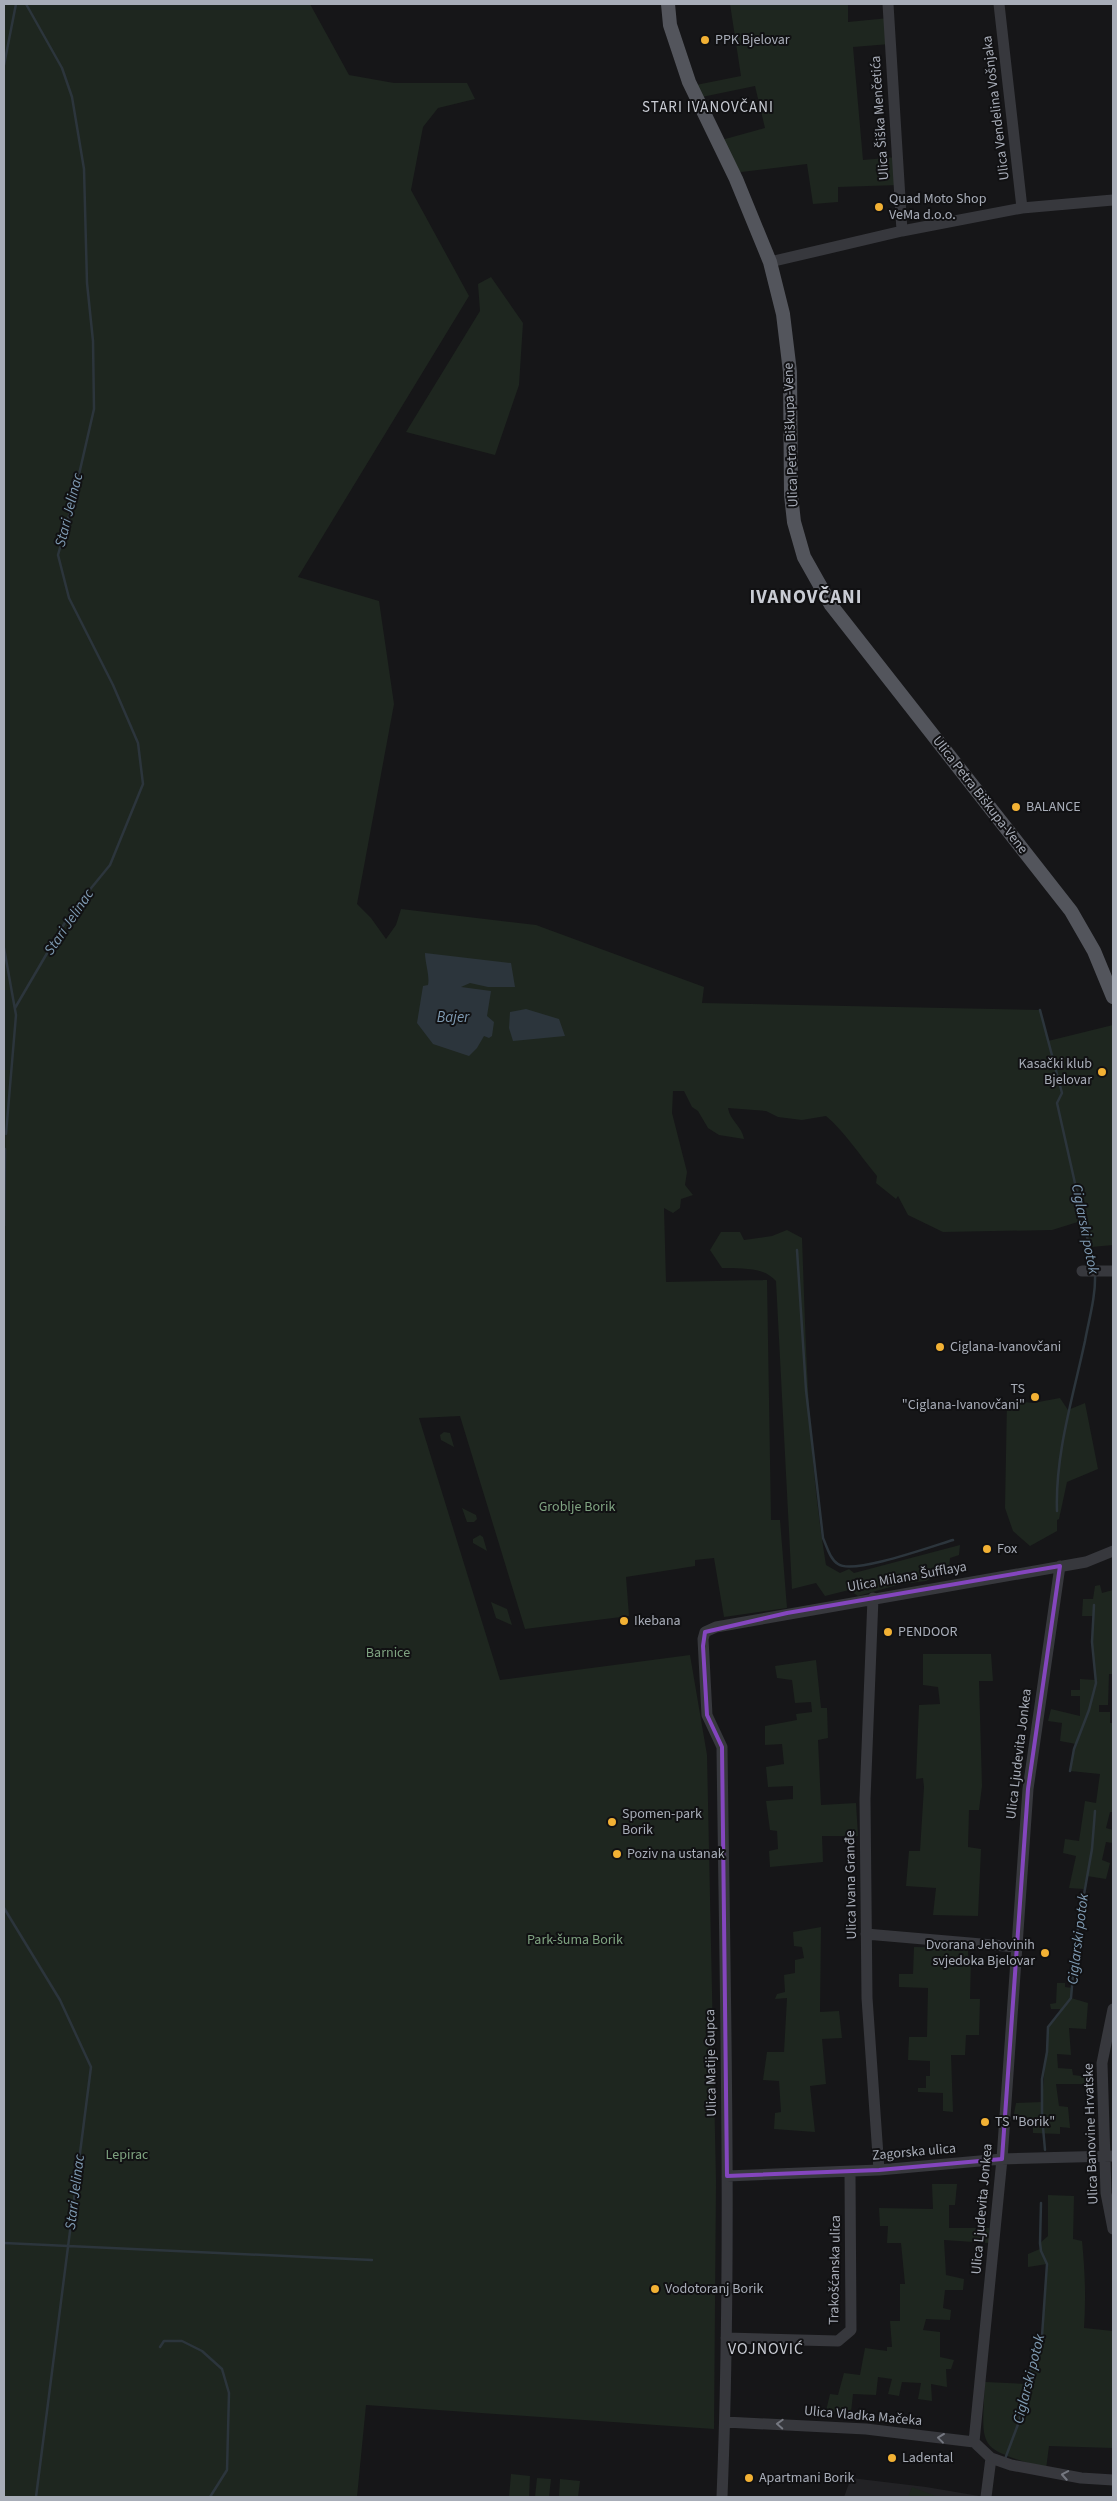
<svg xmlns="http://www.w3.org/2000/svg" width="1117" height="2501" font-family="'Source Sans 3',sans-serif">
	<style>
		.built { fill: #222225 }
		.green { fill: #1e261f }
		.water { fill: #2c353c }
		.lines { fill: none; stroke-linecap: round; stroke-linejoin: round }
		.stream { stroke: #2c353c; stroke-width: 2.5 }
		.minor { stroke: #37383d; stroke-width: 11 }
		.major { stroke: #53555c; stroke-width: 14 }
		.oneway { stroke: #757881 }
		.marked { fill: none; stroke: #8446be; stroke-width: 4; stroke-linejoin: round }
		.poi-dot { fill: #f2b134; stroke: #111113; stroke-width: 2 }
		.labels { text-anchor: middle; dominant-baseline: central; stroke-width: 4; stroke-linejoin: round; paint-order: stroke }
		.poi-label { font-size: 14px; fill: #a8adb8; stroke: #111113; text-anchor: start }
		.street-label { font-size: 14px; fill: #a8adb8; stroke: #111113 }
		.park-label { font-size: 14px; fill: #7fa381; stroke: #111113 }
		.neighbourhood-label { font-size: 15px; letter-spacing: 1px; fill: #c9ccd4; stroke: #111113 }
		.water-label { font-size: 15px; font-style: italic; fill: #7f9bb3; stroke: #111113 }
		.quarter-label { font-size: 16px; letter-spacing: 1px; fill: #c9ccd4; stroke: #111113 }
		.district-label { font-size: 19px; font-weight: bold; letter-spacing: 1px; fill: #c9ccd4; stroke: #111113 }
	</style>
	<rect width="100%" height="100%" fill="#161618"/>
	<path class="built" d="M851 2478 926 2487 985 2497H844Z"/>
	<path class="green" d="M4 4H310L349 75 394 83H467L475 99 438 108 423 127 411 190 469 296 298 577 379 601 394 704 357 904 371 918 386 939 396 925 401 909 536 925 704 987 702 1003 1040 1010 1048 1041 1113 1025V1245L1091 1247 1081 1221 1052 1230 943 1232 908 1215 898 1196 896 1199 876 1183 877 1176C861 1157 844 1131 826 1116L802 1120 778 1117 766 1111 728 1108C730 1121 742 1126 744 1139L719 1135 708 1128 698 1111 692 1107 684 1091H673L672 1113 687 1172 685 1185 693 1195 681 1199 680 1208 673 1213 664 1208 666 1282 767 1280 771 1520H780L787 1608 724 1617 714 1558 695 1560V1566L626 1577 629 1616 525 1629 460 1416 419 1418 500 1680 690 1655 707 1755 716 2181 714 2429 366 2405 357 2497H4Z
		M730 4H848V22L889 18 890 44 853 47 863 160 897 157 899 185 838 187V202L813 204 807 164 733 173 718 141 765 128 755 86 697 98 691 86 741 76Z
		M491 277 523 323 519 385 495 455 406 432 480 311 478 284Z
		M787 1230 802 1238C806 1347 808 1457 826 1565L840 1573 849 1569 854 1573 960 1545 959 1555 950 1558 949 1569 926 1581 901 1584 858 1596 849 1590 825 1596 816 1583 792 1589 776 1281C763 1266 740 1269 722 1268L710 1250 721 1232H740L744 1240 772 1236Z
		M1060 1398 1068 1410 1085 1403 1098 1469 1067 1482 1059 1519 1057 1520V1531L1030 1546 1013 1531 1005 1508 1007 1400 1033 1403Z
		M444 1432 450 1433 454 1447 441 1440 440 1435Z
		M462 1508 476 1515 477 1519 474 1522H467Z
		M480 1535 483 1537 487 1551 473 1543V1539Z
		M1100 1585 1102 1593 1113 1590V1674H1109L1108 1705H1099V1712H1110V1723H1113V1812H1110L1106 1828 1113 1830V1843L1106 1842 1102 1860 1110 1863 1106 1879 1087 1876 1084 1889 1069 1888 1076 1856 1063 1853 1065 1839 1079 1841 1085 1801 1096 1803 1100 1774 1070 1771 1076 1744 1060 1741 1062 1723 1048 1721 1051 1709 1080 1716V1696H1071V1690H1080V1679L1095 1680 1092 1642 1094 1616H1082L1083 1599H1093L1095 1586Z
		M491 1602 507 1609 512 1625 496 1618Z
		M923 1654H991L993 1681H979L982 1786 979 1810H969L968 1847 981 1849 978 1916 933 1915 936 1888 906 1886 909 1851H920L924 1787 923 1778 916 1779 919 1705 940 1704 938 1687 923 1685Z
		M816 1660 821 1708H827L828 1738 818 1740 821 1805 856 1803 858 1836H822L823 1862 770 1867 769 1851 778 1849 777 1831 770 1830 766 1801 793 1799V1786L768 1787 766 1767 784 1764 782 1744 765 1745V1726L797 1720 796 1714 812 1712 811 1702 795 1703 792 1680 777 1678 775 1666Z
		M821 1927 820 2012 839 2011 842 2038 822 2039 826 2084 810 2086 815 2132 774 2129 775 2113 781 2112 779 2081 763 2080 767 2052H784L787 1998 775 1999 777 1994 785 1992 784 1975 795 1973V1960L804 1958 802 1947 794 1946 793 1932Z
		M914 1947 968 1948V1960L971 1959 970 1999H980L979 2035H966L965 2055H951L953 2112 943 2111V2093L918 2092V2088H926V2076H930V2061L908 2060 909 2037H927L928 1988 899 1987V1974H913Z
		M1057 1983H1065V1987L1073 1988 1071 1998 1088 2003 1086 2029 1069 2028 1071 2055 1057 2054 1058 2068 1072 2069 1073 2075 1088 2077 1087 2084H1056L1059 2106 1068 2107 1070 2128 1060 2127V2134L1033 2133V2118L1013 2119 1016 2103 1042 2102 1048 2027 1059 2015 1060 2009H1051L1050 2004 1056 2003Z
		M932 2184H957L955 2205H949V2228H989V2243L944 2240 946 2275 964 2279 963 2290H945L943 2308 951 2310 950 2320 926 2319 923 2330 940 2332V2357L954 2360 951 2369H946L947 2387 931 2384 932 2401 918 2399 921 2383 902 2382 899 2396 888 2394 892 2379 878 2377 876 2395 853 2394 851 2412 826 2411 830 2394 838 2395 844 2373 860 2375 865 2348 887 2351V2347H892L890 2321H900V2284H905L901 2243H887L888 2226H880L879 2208 933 2209Z
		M1048 2195 1074 2196 1073 2239 1082 2241C1085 2271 1086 2298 1084 2328L1113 2331V2448L1049 2446 1046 2469C978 2446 981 2454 985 2382L1027 2384 1033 2356 1042 2336 1047 2264 1028 2267V2254L1040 2249V2243L1048 2236Z
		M511 2474 530 2476 529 2497H509Z
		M537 2478 551 2479 549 2497H535Z
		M560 2479 580 2481 578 2497H559Z
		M912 2487 938 2497H908Z"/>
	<path class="water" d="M425 953 511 963 515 987H488L470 983 461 987 491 991 487 1016 494 1022 492 1036 489 1038 484 1036 477 1048 469 1056 433 1044 417 1023 423 986 428 985C430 976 425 963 425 953Z
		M526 1009 559 1019 565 1036 513 1041 509 1028 510 1012Z"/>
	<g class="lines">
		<path class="stream" d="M4 65 16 4
			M4 948 16 1015 6 1134
			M15 1008 70 914 110 865 143 784 138 743 113 685 69 598 58 555 72 505 94 409 93 341 87 283 84 169 72 97 62 68 26 4
			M1040 1010 1062 1093 1057 1103 1094 1268
			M4 1226 5 1149
			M797 1250 806 1390 823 1538C827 1547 830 1559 838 1564 853 1575 933 1546 953 1540
			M1057 1511C1055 1454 1073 1397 1085 1341 1089 1319 1096 1296 1095 1273
			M1070 1771 1074 1749 1089 1710 1096 1683 1092 1642 1094 1605
			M4 1908 60 2000 91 2067 36 2497
			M1045 2150 1042 2116V2079L1047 2052 1048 2027 1071 1998 1076 1940 1092 1849 1095 1811
			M4 2243 372 2260
			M160 2347 164 2341H182L202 2351 222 2369 229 2393 227 2470 210 2497
			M1005 2459 1020 2419 1033 2356 1042 2336 1047 2264 1041 2251 1040 2243 1041 2203"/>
		<path class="minor" d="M888 4 902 231
			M999 4 1022 208
			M770 262 902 231 1022 208 1113 200
			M1082 1271H1113
			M873 1598 865 1799 867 1998 879 2170
			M866 1934 1016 1947
			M1113 2009 1102 2063 1106 2193 1113 2229
			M727 2176 879 2170 1002 2159 1113 2156
			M726 2338 838 2341 851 2330 850 2172
			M725 2422 866 2429 974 2442 991 2458 1011 2465 1081 2478 1113 2480
			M974 2442 1002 2159 1028 1789 1060 1566
			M722 2497C732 2248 725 1997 722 1747L707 1715 703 1639 705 1632 716 1627 1086 1562 1113 1551
			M986 2497 991 2458"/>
		<path class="major" d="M668 4 670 25 689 82 736 179 770 262 783 314 790 372 791 495 794 522 804 557 831 605 1071 911 1094 951 1113 997"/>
	</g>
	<defs><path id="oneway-chevron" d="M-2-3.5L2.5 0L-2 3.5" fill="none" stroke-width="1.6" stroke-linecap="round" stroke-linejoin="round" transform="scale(1.25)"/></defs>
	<g class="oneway">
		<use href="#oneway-chevron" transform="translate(780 2424) rotate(-177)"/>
		<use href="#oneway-chevron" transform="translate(941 2438) rotate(-173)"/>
		<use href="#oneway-chevron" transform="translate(1065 2475) rotate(-170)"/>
	</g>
	<path class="marked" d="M1060 1566 1028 1789 1002 2159 879 2170 727 2176 722 1747 707 1715 703 1646 705 1632 787 1613Z"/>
	<g class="poi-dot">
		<circle cx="705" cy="40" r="5"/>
		<circle cx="879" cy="207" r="5"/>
		<circle cx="1016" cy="807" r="5"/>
		<circle cx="1102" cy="1072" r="5"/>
		<circle cx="940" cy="1347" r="5"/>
		<circle cx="1035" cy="1397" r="5"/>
		<circle cx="987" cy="1549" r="5"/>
		<circle cx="624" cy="1621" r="5"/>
		<circle cx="888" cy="1632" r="5"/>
		<circle cx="612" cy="1822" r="5"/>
		<circle cx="617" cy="1854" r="5"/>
		<circle cx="1045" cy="1953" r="5"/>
		<circle cx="985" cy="2122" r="5"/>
		<circle cx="655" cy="2289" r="5"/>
		<circle cx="892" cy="2458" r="5"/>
		<circle cx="749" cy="2478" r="5"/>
	</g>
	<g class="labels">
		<g class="poi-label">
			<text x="715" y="40">PPK Bjelovar</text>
			<text x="889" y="199">Quad Moto Shop<tspan x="889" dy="16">VeMa d.o.o.</tspan></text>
			<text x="1026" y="807">BALANCE</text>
			<text x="1092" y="1064" text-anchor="end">Kasački klub<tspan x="1092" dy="16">Bjelovar</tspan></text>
			<text x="950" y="1347">Ciglana-Ivanovčani</text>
			<text x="1025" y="1389" text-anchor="end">TS<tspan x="1025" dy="16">"Ciglana-Ivanovčani"</tspan></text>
			<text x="997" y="1549">Fox</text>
			<text x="634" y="1621">Ikebana</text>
			<text x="898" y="1632">PENDOOR</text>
			<text x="622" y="1814">Spomen-park<tspan x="622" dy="16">Borik</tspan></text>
			<text x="627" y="1854">Poziv na ustanak</text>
			<text x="1035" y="1945" text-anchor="end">Dvorana Jehovinih<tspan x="1035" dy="16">svjedoka Bjelovar</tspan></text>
			<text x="995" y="2122">TS "Borik"</text>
			<text x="665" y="2289">Vodotoranj Borik</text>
			<text x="902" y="2458">Ladental</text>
			<text x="759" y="2478">Apartmani Borik</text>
		</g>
		<g class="street-label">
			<text transform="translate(996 108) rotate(-97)">Ulica Vendelina Vošnjaka</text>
			<text transform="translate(880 118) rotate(-94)">Ulica Šiška Menčetića</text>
			<text transform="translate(791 435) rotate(-92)">Ulica Petra Biškupa-Vene</text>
			<text transform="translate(980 795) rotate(52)">Ulica Petra Biškupa-Vene</text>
			<text transform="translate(907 1577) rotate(-10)">Ulica Milana Šufflaya</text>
			<text transform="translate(1019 1754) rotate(-83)">Ulica Ljudevita Jonkea</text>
			<text transform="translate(851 1885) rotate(-91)">Ulica Ivana Granđe</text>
			<text transform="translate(711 2063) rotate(-91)">Ulica Matije Gupca</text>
			<text transform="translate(1091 2134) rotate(-92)">Ulica Banovine Hrvatske</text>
			<text transform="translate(914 2152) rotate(-5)">Zagorska ulica</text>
			<text transform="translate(982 2209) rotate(-85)">Ulica Ljudevita Jonkea</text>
			<text transform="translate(835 2270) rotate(-89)">Trakošćanska ulica</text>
			<text transform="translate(863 2416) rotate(5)">Ulica Vladka Mačeka</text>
		</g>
		<g class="park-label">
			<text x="577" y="1507">Groblje Borik</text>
			<text x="388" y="1653">Barnice</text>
			<text x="575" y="1940">Park-šuma Borik</text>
			<text x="127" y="2155">Lepirac</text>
		</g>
		<g class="neighbourhood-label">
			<text x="708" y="107">STARI IVANOVČANI</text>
		</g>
		<g class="water-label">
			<text transform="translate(69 510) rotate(-76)">Stari Jelinac</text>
			<text transform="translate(69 922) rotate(-56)">Stari Jelinac</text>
			<text x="453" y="1017">Bajer</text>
			<text transform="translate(1085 1229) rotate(79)">Ciglarski potok</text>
			<text transform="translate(1078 1939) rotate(-83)">Ciglarski potok</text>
			<text transform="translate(75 2192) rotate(-83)">Stari Jelinac</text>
			<text transform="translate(1029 2379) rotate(-76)">Ciglarski potok</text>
		</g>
		<g class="quarter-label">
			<text x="766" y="2349">VOJNOVIĆ</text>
		</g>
		<g class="district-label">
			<text x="806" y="597">IVANOVČANI</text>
		</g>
	</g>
	<rect width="1117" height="2501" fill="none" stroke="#a8adb8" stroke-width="10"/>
</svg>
